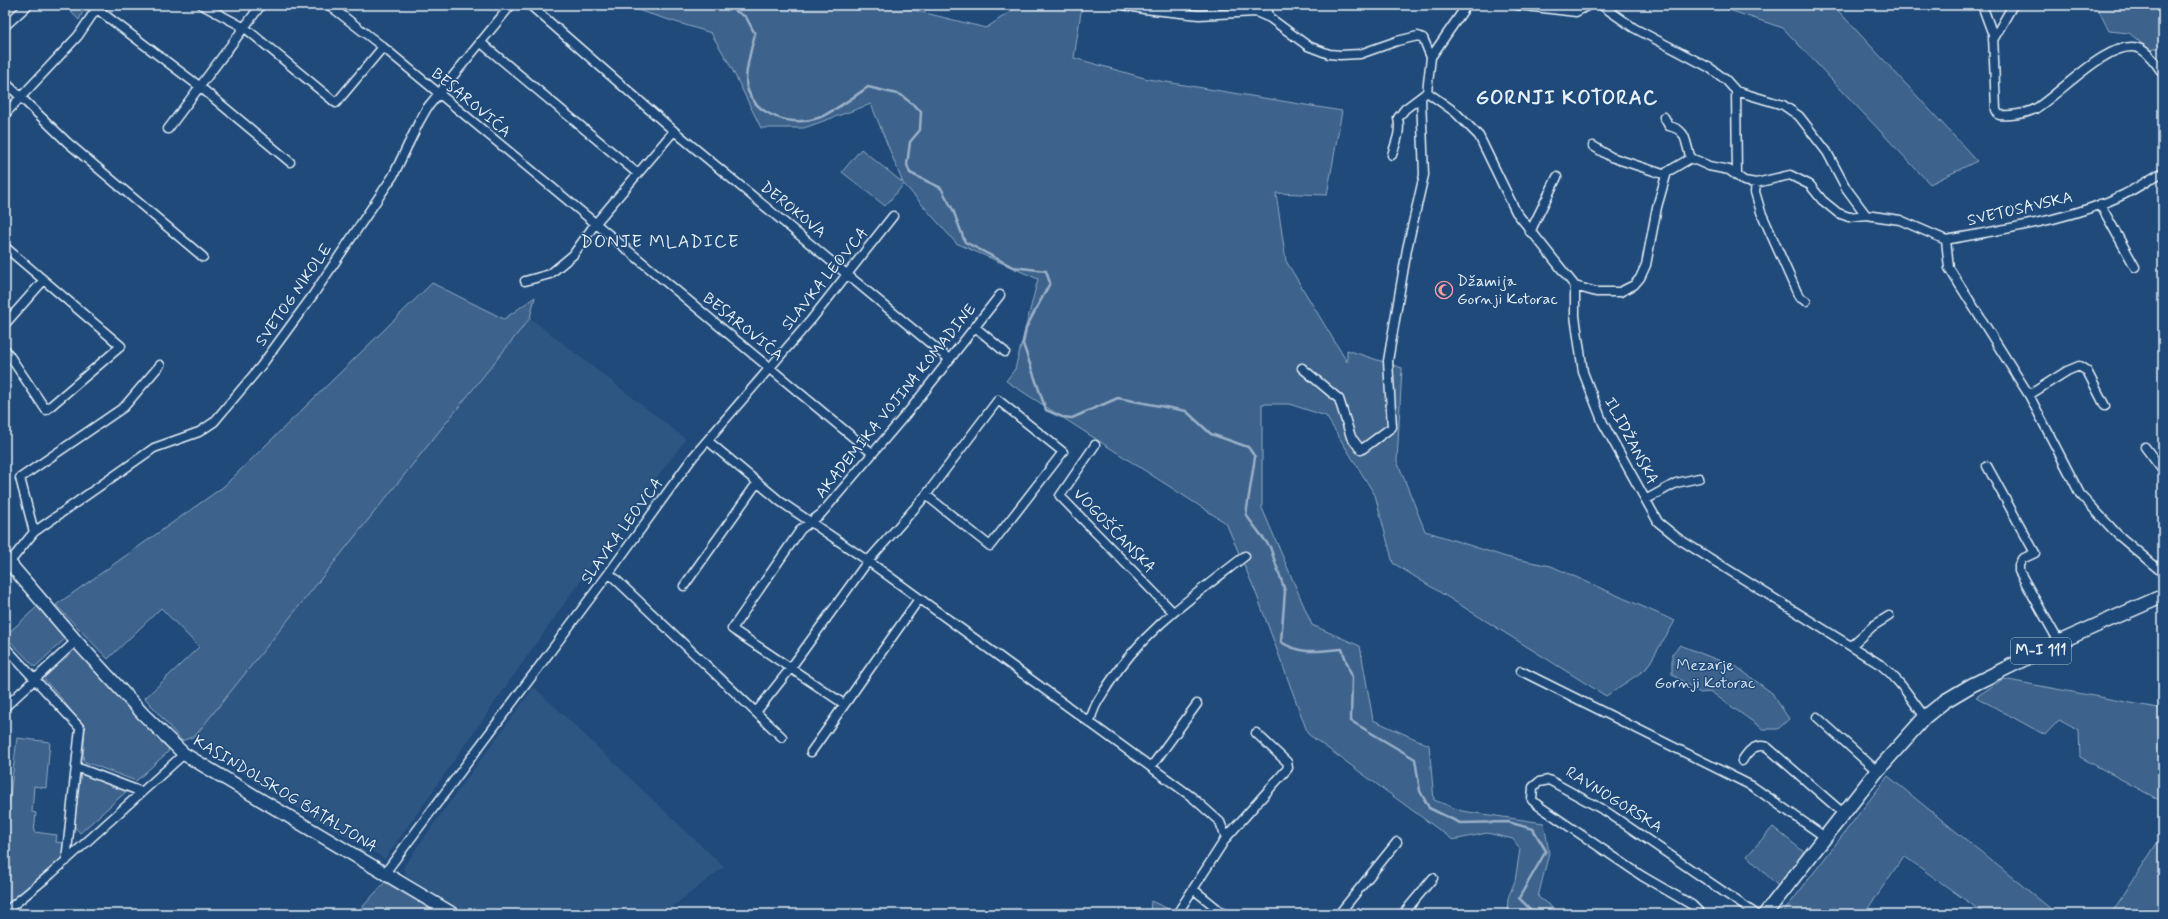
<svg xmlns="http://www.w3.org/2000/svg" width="2168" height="919" font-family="Mynerve,sans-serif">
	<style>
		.built { fill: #2e5683 }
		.green { fill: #3c628c; stroke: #92aac2 }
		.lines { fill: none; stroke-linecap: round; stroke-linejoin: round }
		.stream { stroke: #9ab0c7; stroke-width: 2.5 }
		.street-casing { stroke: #e8f1f8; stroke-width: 11 }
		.secondary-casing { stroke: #e8f1f8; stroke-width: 15 }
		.primary-casing { stroke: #e8f1f8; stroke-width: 16 }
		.street { stroke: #1f4a7a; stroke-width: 8 }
		.secondary { stroke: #1f4a7a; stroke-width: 12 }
		.primary { stroke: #1f4a7a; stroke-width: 13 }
		.labels { text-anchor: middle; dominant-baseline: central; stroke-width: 3; stroke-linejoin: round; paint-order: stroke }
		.shield { fill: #1f4a7a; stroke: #acbfd2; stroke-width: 1 }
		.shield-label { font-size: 15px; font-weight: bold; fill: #e8f1f8 }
		.street-label { font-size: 16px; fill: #e8f1f8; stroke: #1f4a7a }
		.poi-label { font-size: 16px; fill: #e8f1f8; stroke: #1f4a7a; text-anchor: start }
		.park-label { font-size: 16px; fill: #d7e3ed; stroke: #1f4a7a }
		.quarter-label { font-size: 18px; letter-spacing: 1px; fill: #e8f1f8; stroke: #1f4a7a }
		.district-label { font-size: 20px; font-weight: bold; letter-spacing: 1px; fill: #e8f1f8; stroke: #1f4a7a }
	</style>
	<rect width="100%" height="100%" fill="#1f4a7a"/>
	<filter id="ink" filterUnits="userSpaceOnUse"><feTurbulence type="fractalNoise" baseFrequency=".025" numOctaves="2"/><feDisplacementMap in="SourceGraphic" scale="8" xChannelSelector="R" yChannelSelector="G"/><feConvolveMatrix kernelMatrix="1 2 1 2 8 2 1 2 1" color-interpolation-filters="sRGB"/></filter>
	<g filter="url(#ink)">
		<path class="built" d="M530 318 686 439 599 554 385 859 260 786 195 736Z
			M534 687 724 867 663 914H468L407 877 403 868 440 815Z"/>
		<path class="green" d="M64 5H86L79 20Z
			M621 5H893L986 28 1020 5H1082L1074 58 1148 79 1342 111 1327 195 1276 193 1286 261 1347 362V350L1402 368 1397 461 1425 531 1506 557 1551 566 1675 621 1646 669 1606 696 1393 563 1375 495 1326 416 1289 404H1262V508L1312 625 1360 646 1373 720 1429 745 1434 800 1462 811 1544 823 1549 853 1538 897 1561 914H1507L1508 898 1515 881 1520 849 1513 839 1487 833 1453 840 1308 734 1256 593 1226 523 1006 381 1015 369 1038 279 956 243 904 184 885 206 842 172 861 149 903 183 871 104 804 128H761L729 63 711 33Z
			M1714 5H1833L1977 161 1930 184 1783 28Z
			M2096 5H2163V46L2150 50 2129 33 2109 31Z
			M432 283 504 319 535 297 530 318 195 736 182 741 145 698 199 647 161 608 108 659 56 605 223 487Z
			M39 605 68 636 35 667 5 636Z
			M1680 645 1715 659 1733 664 1772 693 1789 719 1778 729H1763L1711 692 1700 693 1672 674V654Z
			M74 647 169 744 168 752 136 781 83 761 85 729 62 699 42 677Z
			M2003 679 2163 709V802L2080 757 2079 731 2059 720 2045 735 1976 697Z
			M17 738 50 742 46 788 34 786 32 812 36 813 34 832 57 835 56 842 64 843 63 858 5 907V821H7Z
			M81 772 129 789 80 833 74 826Z
			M1888 776 2057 914H1985L1904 856 1864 914H1782Z
			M1773 827 1804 852 1779 887 1747 856Z
			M2163 834V914H2111Z
			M385 882 441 914H356Z
			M1151 901 1173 911 1171 914H1150Z"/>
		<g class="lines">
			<path class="stream" d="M725 5 746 17 755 34C752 46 743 76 747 88 756 116 792 127 818 118 832 113 855 96 868 87L901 95 921 111 920 130 910 142 907 165 910 173 941 188 953 210 965 242 1013 267 1046 271 1050 283 1026 328 1023 344 1046 410 1062 417 1072 418 1118 398 1186 411 1211 434 1248 447 1255 457 1246 515 1270 547 1285 591 1281 642C1301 655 1319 651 1342 649L1352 677 1351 721 1415 759 1420 791 1429 808 1460 823 1508 822 1533 829 1546 851 1519 898 1535 914"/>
			<defs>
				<path id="street" d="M202 5 245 28 336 103 383 47
					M329 5 383 47 872 453
					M530 5 674 131 949 359
					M1124 5 1144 9 1199 15 1256 12 1270 18 1308 46 1329 54 1340 55 1360 54 1397 41 1418 36 1423 38 1431 57 1427 92 1455 112 1479 136 1516 212 1575 286V316L1583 372 1603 423 1658 522 1679 539 1881 665C1900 680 1910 698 1925 717
					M1266 5 1270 18
					M1517 5 1576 12 1589 5
					M1601 5 1634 28 1710 68 1726 80 1736 91 1783 105 1799 116 1827 152 1846 188 1866 215
					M1982 5 1993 35 1996 110 1999 115C2010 116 2025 114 2035 109 2060 94 2109 39 2138 48 2148 51 2157 65 2163 74
					M97 9 199 86 290 162
					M5 26 28 5
					M1993 40 2013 5
					M480 42 637 173
					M1431 57 1467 5
					M5 82 67 142 203 257
					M1736 91 1737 175
					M5 114 78 36 99 5
					M1664 117 1669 126C1689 131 1684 142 1691 158
					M168 129 261 5
					M1593 146 1611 157 1666 175
					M1392 155C1396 142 1401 132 1398 118L1405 109 1421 97
					M1756 183 1755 192 1761 212 1799 297 1806 301
					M2100 204 2135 267
					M1530 232 1557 177
					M1946 240 1949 268 2029 395 2080 494 2117 534 2163 573
					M1946 240C2003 229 2071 220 2123 195 2137 188 2150 179 2163 172
					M5 247 121 346 46 410 5 349
					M525 281 550 274 573 255 595 224 674 131
					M1575 286 1596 292H1620L1634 285 1640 278 1646 265 1657 207 1667 172 1691 158 1709 166 1729 170 1744 181 1756 183 1790 175 1810 185 1822 200 1838 213 1849 217 1866 215 1900 220 1946 240
					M5 324 43 281
					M975 327 1005 352
					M1302 368 1339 399 1351 437 1361 450 1392 427 1388 361 1407 249 1424 175 1421 97 1427 92
					M2029 395 2067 371 2079 366 2087 371 2105 406
					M708 441 781 502 868 561 1192 797 1220 822 1226 838 1177 914
					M1095 445 1060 496 1173 612
					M2145 447 2163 471
					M1987 466 2035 553 2022 559 2019 565V571L2059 642
					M1647 499 1676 483 1699 478
					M34 532 20 478 124 407 160 365
					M9 563 34 532 154 448 199 432 214 422 261 366 313 295 393 176 419 122 427 108 511 5
					M609 573 782 737
					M684 586 757 483
					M1851 646 1873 626 1889 616
					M5 647 80 728 66 861
					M1521 671 1752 786 1825 837
					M844 704 732 629 801 529 821 514 913 406 1000 295
					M5 707 76 641
					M756 712 790 669 868 561 921 501 926 495 998 400 1063 452 990 546 926 495
					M1817 717 1877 771
					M1090 723C1092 708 1100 698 1108 685 1142 631 1195 595 1245 556
					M811 752 919 599
					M1742 761C1748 751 1755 743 1767 747L1843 813
					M76 767 142 792
					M1151 767 1197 704
					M1226 838 1288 768 1287 762 1256 733
					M385 873 609 573 693 457 811 320 893 216
					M1193 889 1224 914
					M5 912 51 874 184 754
					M1339 914 1397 842
					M1403 914 1433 878
					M1701 914 1692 905 1642 876 1539 806 1532 800 1533 787 1539 782 1549 780 1607 812 1756 914"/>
				<path id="secondary" d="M5 558 76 641 143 714 184 754 453 914"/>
				<path id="primary" d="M1765 914 1877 771 1925 717 1945 701 1972 685 2059 642 2163 596"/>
			</defs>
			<use href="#street" class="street-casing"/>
			<use href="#secondary" class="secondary-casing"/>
			<use href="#primary" class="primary-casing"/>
			<use href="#street" class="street"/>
			<use href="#secondary" class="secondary"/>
			<use href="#primary" class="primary"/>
		</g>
	</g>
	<defs>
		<symbol id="mosque-ring" viewBox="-11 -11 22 22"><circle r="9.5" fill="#1f4a7a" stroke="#ff9aa2" stroke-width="1.5"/><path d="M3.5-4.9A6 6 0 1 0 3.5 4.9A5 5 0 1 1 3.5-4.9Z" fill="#ff9aa2"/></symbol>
	</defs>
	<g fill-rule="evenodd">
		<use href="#mosque-ring" x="1434" y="280" width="20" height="20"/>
	</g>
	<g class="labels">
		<rect class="shield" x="2011" y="638" width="60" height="26" rx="3"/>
		<g class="shield-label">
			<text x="2041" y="651">M-I 111</text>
		</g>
		<g class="street-label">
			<text transform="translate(471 103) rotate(40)">BESAROVIĆA</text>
			<text transform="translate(2020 209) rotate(-13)">SVETOSAVSKA</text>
			<text transform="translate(793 210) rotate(39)">DEROKOVA</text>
			<text transform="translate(825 279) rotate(-51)">SLAVKA LEOVCA</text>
			<text transform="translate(294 295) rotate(-55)">SVETOG NIKOLE</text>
			<text transform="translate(743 327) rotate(39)">BESAROVIĆA</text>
			<text transform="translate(896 401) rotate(-51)">AKADEMIKA VOJINA KOMADINE</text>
			<text transform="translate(1631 441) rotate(62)">ILIDŽANSKA</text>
			<text transform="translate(622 531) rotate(-54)">SLAVKA LEOVCA</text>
			<text transform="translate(1114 531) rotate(46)">VOGOŠĆANSKA</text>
			<text transform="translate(285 794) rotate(31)">KASINDOLSKOG BATALJONA</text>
			<text transform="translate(1614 800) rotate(32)">RAVNOGORSKA</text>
		</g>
		<g class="poi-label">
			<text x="1457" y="281">Džamija<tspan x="1457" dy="18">Gornji Kotorac</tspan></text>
		</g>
		<g class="park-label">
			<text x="1705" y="665">Mezarje<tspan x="1705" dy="18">Gornji Kotorac</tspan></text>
		</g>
		<g class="quarter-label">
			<text x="660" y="242">DONJE MLADICE</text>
		</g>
		<g class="district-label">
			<text x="1567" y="98">GORNJI KOTORAC</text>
		</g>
	</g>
	<rect width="2168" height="919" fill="none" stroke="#1f4a7a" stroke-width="20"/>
	<rect x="10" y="10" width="2148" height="899" fill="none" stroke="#e8f1f8" stroke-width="1.5" filter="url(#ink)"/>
</svg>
